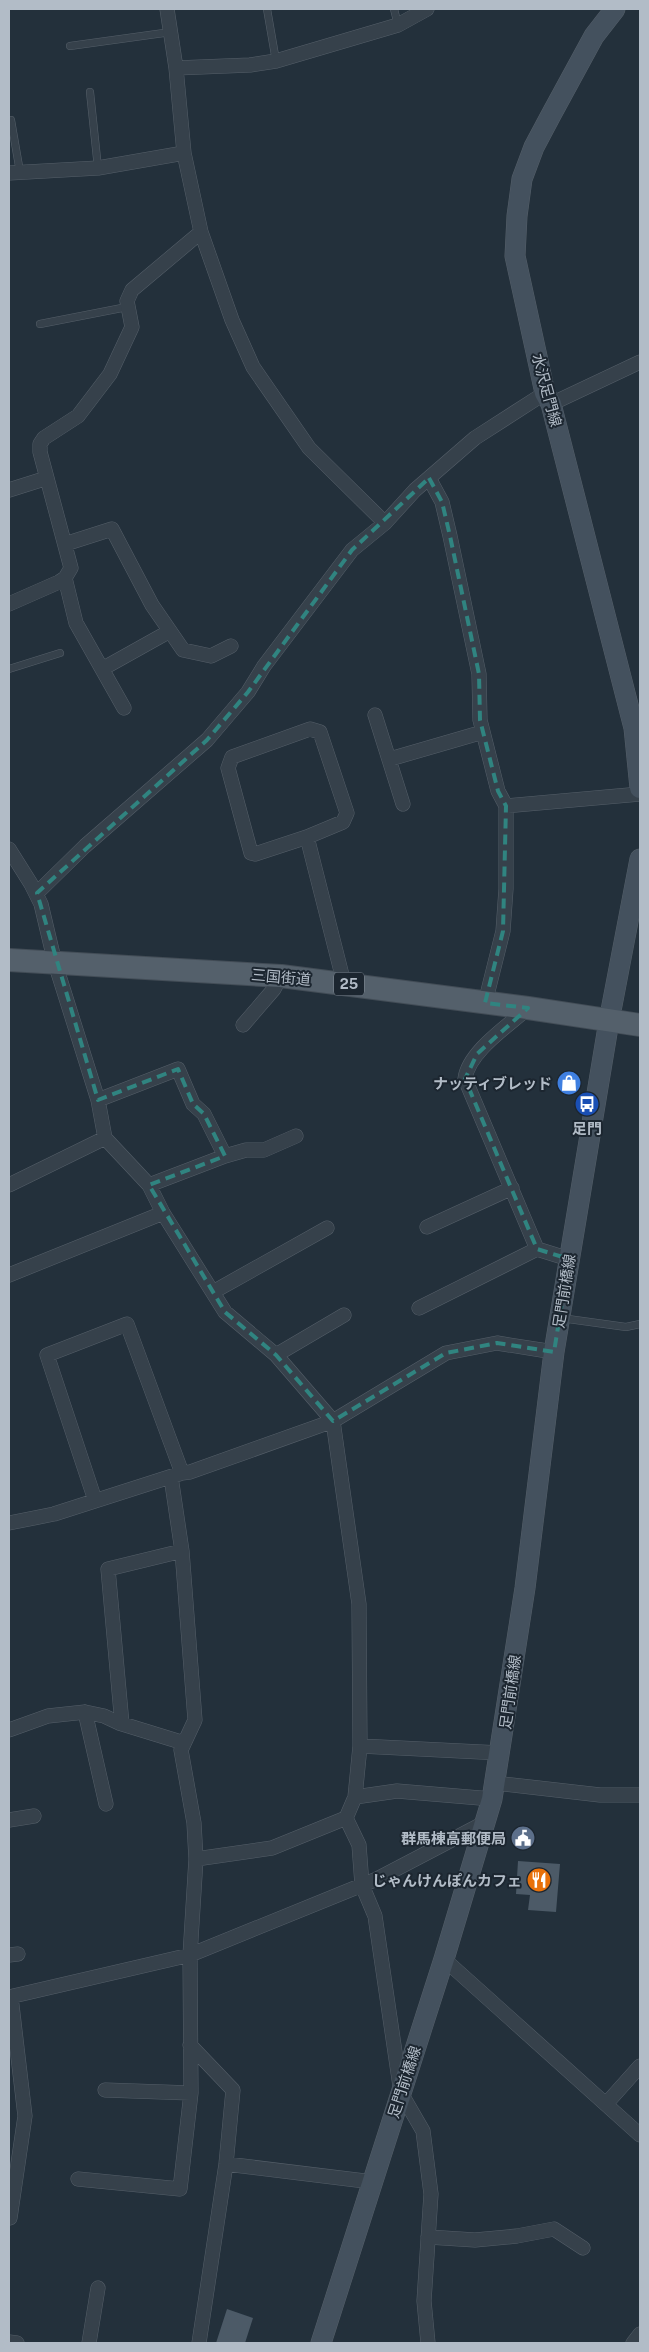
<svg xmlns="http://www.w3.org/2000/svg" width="649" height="2352" font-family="'Public Sans','Noto Sans JP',sans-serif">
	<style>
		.building { fill: #4c5a67 }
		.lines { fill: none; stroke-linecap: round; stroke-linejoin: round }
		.lane-casing { stroke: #555f69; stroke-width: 8 }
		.street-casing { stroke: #555f69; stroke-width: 15 }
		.secondary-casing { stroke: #555f69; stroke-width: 21 }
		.primary-casing { stroke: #434d57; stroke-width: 24 }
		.lane { stroke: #36414b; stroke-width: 7 }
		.street { stroke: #36414b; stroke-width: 14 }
		.secondary { stroke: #44515e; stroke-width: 20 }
		.primary { stroke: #54606b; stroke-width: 22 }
		.marked { fill: none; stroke: #308480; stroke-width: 4; stroke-dasharray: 10 6; stroke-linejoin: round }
		.labels { text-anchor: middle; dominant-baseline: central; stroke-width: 4; stroke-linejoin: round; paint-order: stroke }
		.shield { fill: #1c2630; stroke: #858f9a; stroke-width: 1 }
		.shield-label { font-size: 14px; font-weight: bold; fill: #b2bcc7 }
		.street-label { font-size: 15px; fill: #b2bcc7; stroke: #1c2630 }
		.poi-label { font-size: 15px; font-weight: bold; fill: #b2bcc7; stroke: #1c2630; text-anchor: end }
	</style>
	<rect width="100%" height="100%" fill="#23303b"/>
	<path class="building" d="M518 1861 560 1864 556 1912 528 1910 530 1895 516 1894Z
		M227 2309 253 2318 245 2343H216Z"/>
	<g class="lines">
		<defs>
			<path id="lane" d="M267 9 276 61
				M394 9 398 25
				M70 46 171 32
				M90 92 98 168
				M11 120 20 172
				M40 324 127 307
				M9 669 60 653
				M561 1318 626 1327 640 1324"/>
			<path id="street" d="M167 9 176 68 184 153 201 232 232 320 253 367 309 448 385 523
				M176 68 250 65 276 61 398 25 427 9
				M9 173 98 168 184 153
				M551 404 640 362
				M429 478 442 502 450 536 479 674 480 720 498 791 506 806V889L503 931 485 1003
				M9 490 47 478
				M65 544 112 529 152 605 183 650 211 656 231 646
				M65 578 76 623 124 708
				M9 604 59 582 65 578 71 568 40 452V444L44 438 78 416 110 374 132 327 127 301 132 290 201 232
				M102 669 170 631
				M375 715 403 804
				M390 759 483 732
				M506 806 640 794
				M307 837 343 822 347 813 320 732 310 729 232 757 228 768 251 853 255 854 307 837 344 983
				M9 849 31 884 41 904 55 963 98 1100 105 1138 149 1185 163 1213 225 1312 276 1355 333 1421 359 1604 360 1746 355 1797 346 1818 359 1845 362 1885 375 1916 401 2093 423 2131 431 2194 424 2301 428 2343
				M37 893 85 846 207 740 248 692 264 666 352 550 385 523 415 490 475 438 545 393
				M528 1008C508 1026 468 1052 465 1079L537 1249 569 1259
				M243 1025 274 989 281 976
				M98 1100 178 1069 193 1104 204 1114 225 1156
				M9 1185 105 1138
				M149 1185 225 1156 246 1150H264L296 1136
				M427 1227 512 1188
				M9 1275 163 1213
				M213 1292 327 1228
				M419 1308 537 1249
				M276 1355 344 1315
				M95 1500 47 1355 127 1324 182 1473
				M9 1523 54 1514 182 1473 190 1472 333 1421 446 1353 497 1343 554 1352
				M85 1712 106 1804
				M122 1724 108 1569 182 1551
				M9 1730 48 1716 85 1712 104 1716 119 1723 184 1743
				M360 1746 501 1753
				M495 1783 600 1795H640
				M355 1797 397 1791 492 1799
				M9 1820 34 1816
				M196 1859 272 1848 346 1818
				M9 1955 18 1954
				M444 1959 640 2135
				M9 1997 190 1955 377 1879 486 1822
				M190 2045 233 2090 226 2164 199 2343
				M105 2090 191 2093
				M606 2104 640 2066
				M226 2164 373 2182
				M78 2179 180 2189 191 2093 190 1955 196 1859 194 1823 181 1750 195 1720 182 1551 171 1477
				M10 2218 25 2116 11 1997
				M428 2237 475 2240 517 2236 554 2229 583 2248
				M9 2342 17 2343
				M89 2343 98 2288
				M633 2343 640 2334"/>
			<path id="secondary" d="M615 9 594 36 551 115 534 147 522 179 517 216 515 256 545 393 551 404 634 728 640 788
				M321 2343 444 1959 492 1799 525 1588 554 1352 609 1021 640 859"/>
			<path id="primary" d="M9 960 281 976 528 1008 640 1025"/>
		</defs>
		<use href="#lane" class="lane-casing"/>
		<use href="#street" class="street-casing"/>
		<use href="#secondary" class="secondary-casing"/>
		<use href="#primary" class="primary-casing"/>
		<use href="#lane" class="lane"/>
		<use href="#street" class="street"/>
		<use href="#secondary" class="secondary"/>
		<use href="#primary" class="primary"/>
	</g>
	<path class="marked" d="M429 478 442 502 450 536 479 674 480 720 498 791 506 806 503 931 485 1003 528 1008 477 1054 465 1079 537 1249 569 1259 554 1352 497 1343 446 1353 333 1421 276 1355 225 1312 149 1185 225 1156 204 1114 193 1104 178 1069 98 1100 37 893 207 740 248 692 352 550Z"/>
	<defs>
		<symbol id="shop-disc" viewBox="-11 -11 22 22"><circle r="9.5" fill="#3f7fe0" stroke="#1c2630"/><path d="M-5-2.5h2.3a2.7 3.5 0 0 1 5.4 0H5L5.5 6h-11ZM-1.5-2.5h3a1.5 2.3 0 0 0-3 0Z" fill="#fff"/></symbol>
		<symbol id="bus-disc" viewBox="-11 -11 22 22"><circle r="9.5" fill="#1a4fb4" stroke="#1c2630"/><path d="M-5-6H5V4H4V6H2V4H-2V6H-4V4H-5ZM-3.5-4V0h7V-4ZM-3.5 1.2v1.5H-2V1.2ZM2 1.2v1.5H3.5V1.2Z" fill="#fff"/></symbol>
		<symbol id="civic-disc" viewBox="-11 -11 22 22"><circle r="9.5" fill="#5c6f8a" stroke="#1c2630"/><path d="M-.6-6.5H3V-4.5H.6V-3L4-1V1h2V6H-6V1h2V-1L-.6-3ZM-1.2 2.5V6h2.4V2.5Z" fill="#fff"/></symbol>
		<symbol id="restaurant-disc" viewBox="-11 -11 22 22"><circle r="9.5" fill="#e8710a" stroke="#1c2630"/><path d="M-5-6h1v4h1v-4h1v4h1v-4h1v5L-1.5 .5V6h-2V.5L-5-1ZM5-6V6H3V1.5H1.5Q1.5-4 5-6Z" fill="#fff"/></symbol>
	</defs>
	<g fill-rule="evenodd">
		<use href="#shop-disc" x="555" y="1069" width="28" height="28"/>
		<use href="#bus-disc" x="573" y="1090" width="28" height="28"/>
		<use href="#civic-disc" x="509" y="1824" width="28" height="28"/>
		<use href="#restaurant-disc" x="525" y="1866" width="28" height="28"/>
	</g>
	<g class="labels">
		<rect class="shield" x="334" y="972.5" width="30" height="23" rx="4"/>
		<g class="shield-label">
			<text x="349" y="984">25</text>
		</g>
		<g class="street-label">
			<text transform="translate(547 390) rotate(75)">水沢足門線</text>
			<text transform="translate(281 977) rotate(5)">三国街道</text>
			<text transform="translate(564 1291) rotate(-81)">足門前橋線</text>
			<text transform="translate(510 1692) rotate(-82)">足門前橋線</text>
			<text transform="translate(404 2082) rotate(-72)">足門前橋線</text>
		</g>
		<g class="poi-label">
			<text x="552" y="1083">ナッティブレッド</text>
			<text x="587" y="1128" text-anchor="middle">足門</text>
			<text x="506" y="1838">群馬棟高郵便局</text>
			<text x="522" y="1880">じゃんけんぽんカフェ</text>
		</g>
	</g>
	<rect width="649" height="2352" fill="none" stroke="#b2bcc7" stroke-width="20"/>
</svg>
